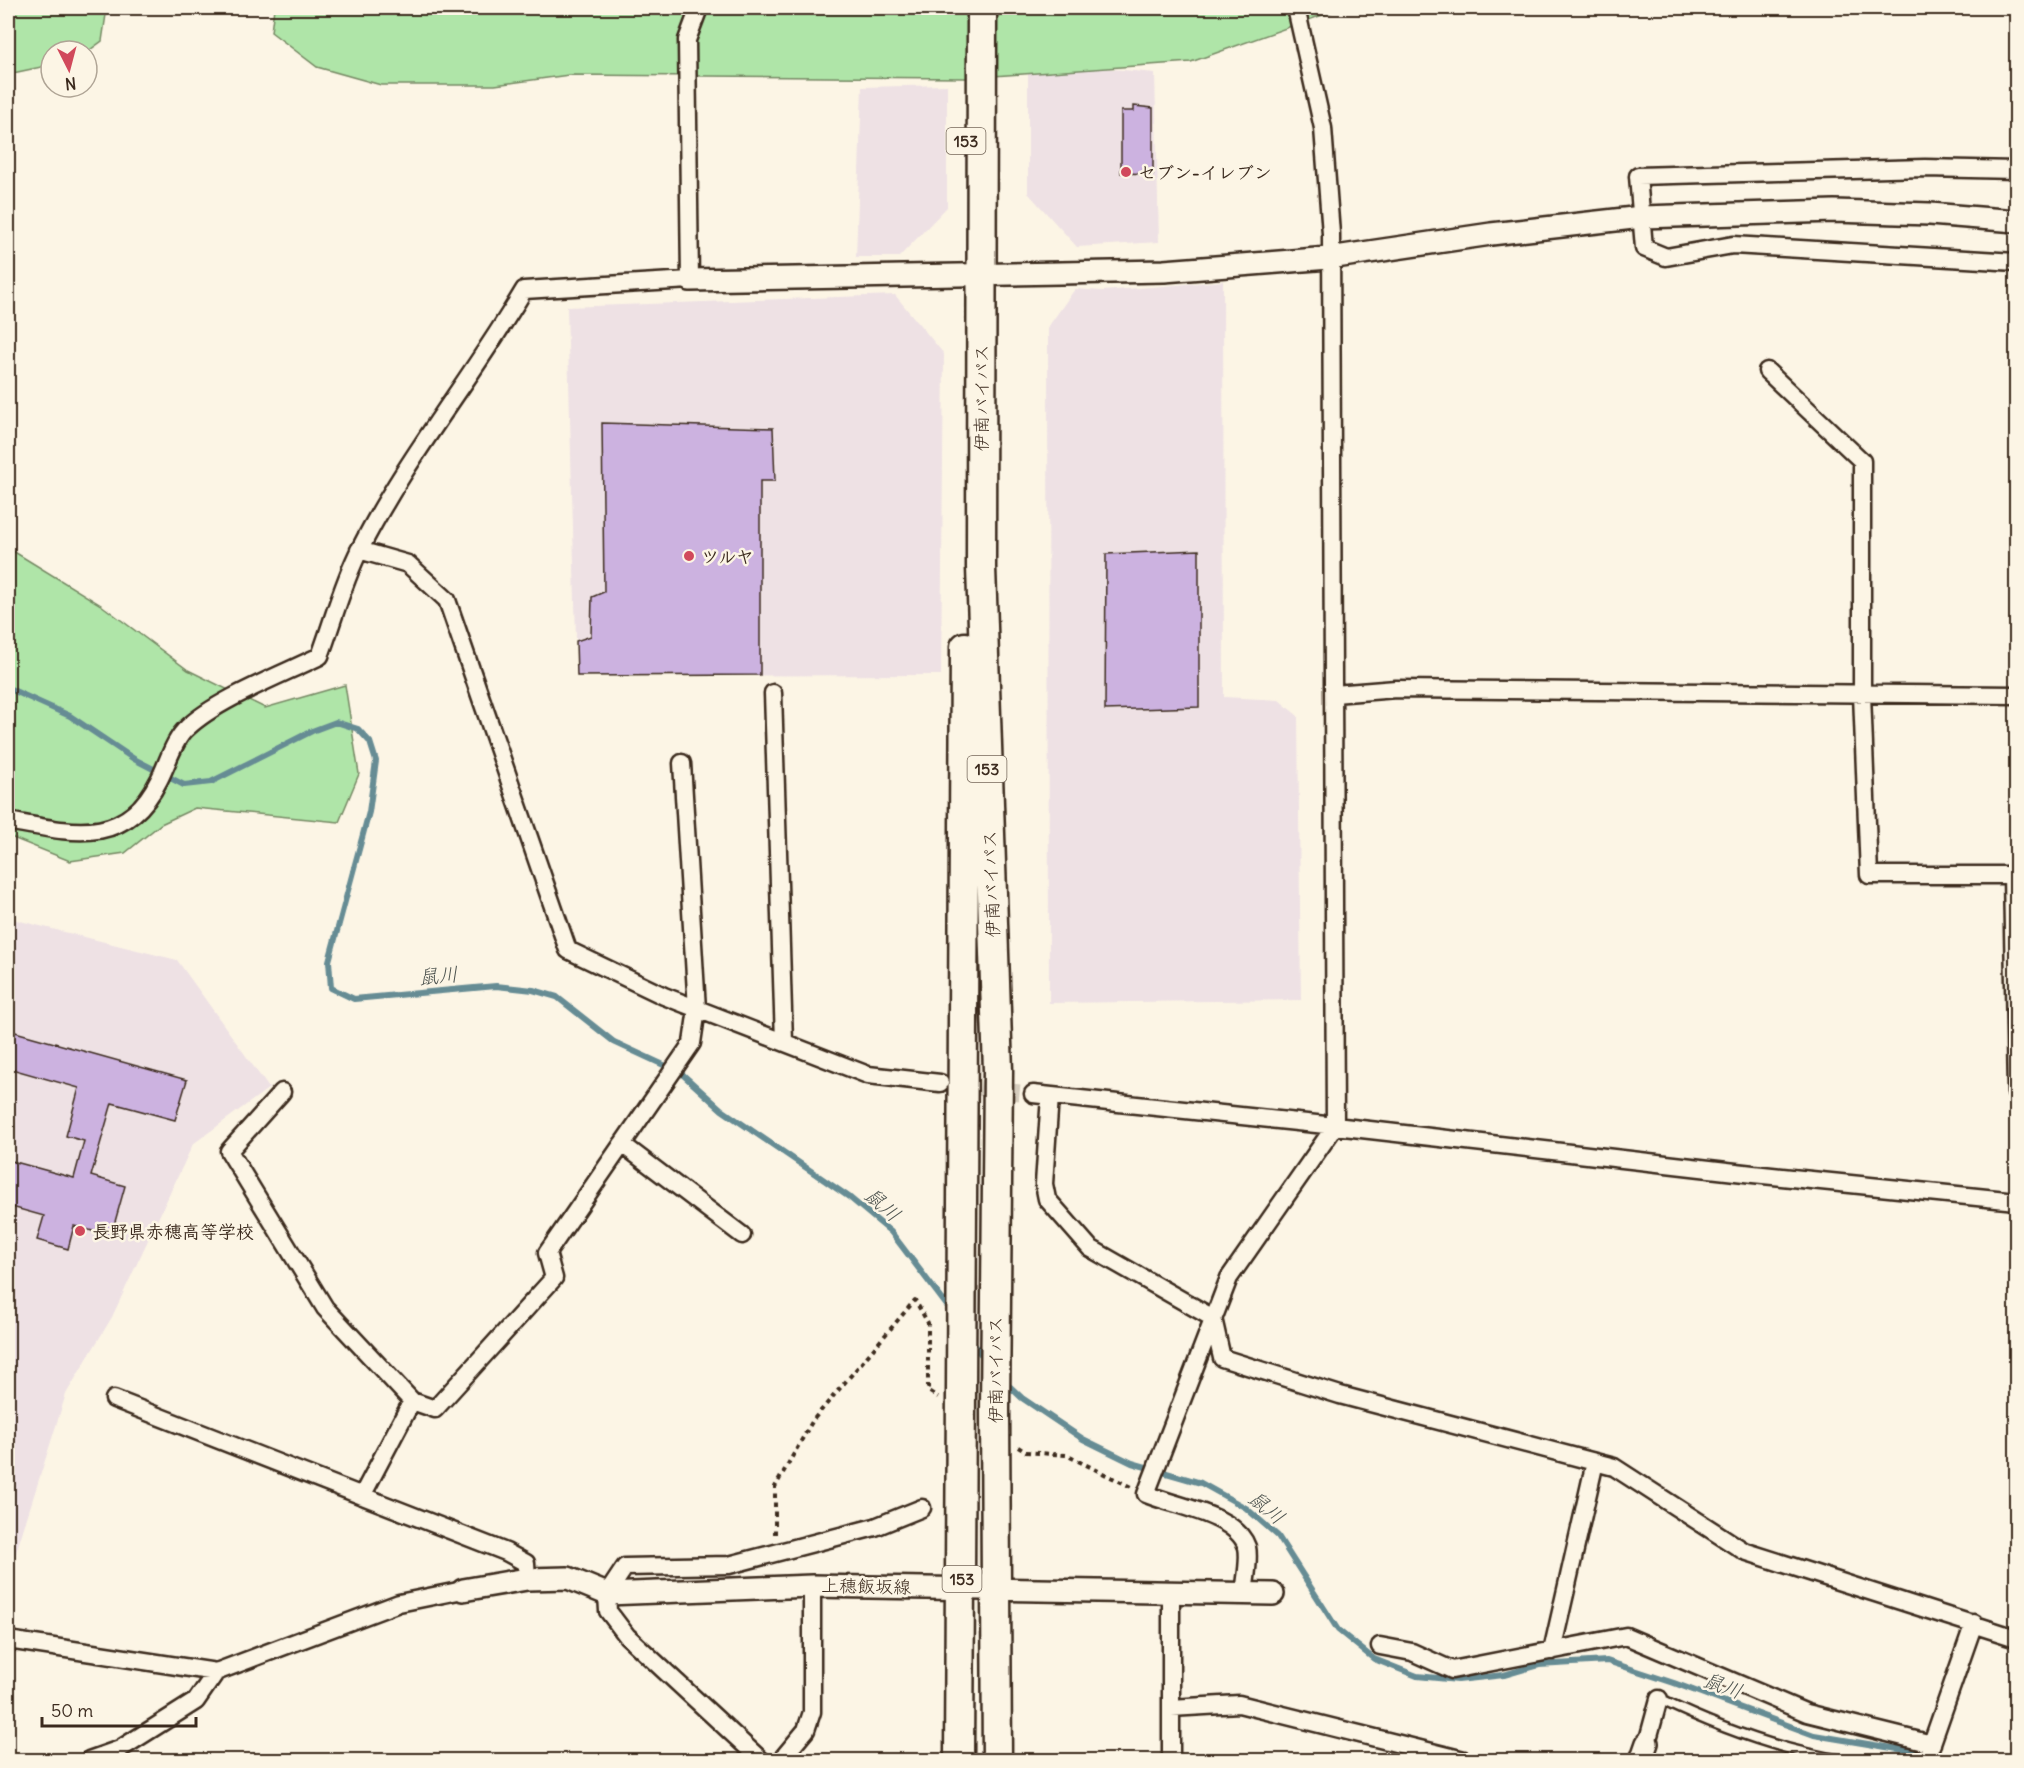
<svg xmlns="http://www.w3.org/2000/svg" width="2024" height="1768" font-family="Delius,'Klee One',sans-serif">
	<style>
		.built { fill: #eee1e4 }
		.green { fill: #afe5a8; stroke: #758863; stroke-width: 1.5 }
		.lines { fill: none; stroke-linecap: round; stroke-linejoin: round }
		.stream { stroke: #668c94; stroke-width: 6 }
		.building { fill: #ccb2e0; stroke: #3b2a1e; stroke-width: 1.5 }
		.minor-tunnel { stroke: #d5ccbd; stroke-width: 16; stroke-dasharray: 16 8; stroke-linecap: butt }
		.service-casing { stroke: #3b2a1e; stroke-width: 13 }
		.minor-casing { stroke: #3b2a1e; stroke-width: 21 }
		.tertiary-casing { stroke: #3b2a1e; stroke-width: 26 }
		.trunk-casing { stroke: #3b2a1e; stroke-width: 33 }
		.path { stroke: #3b2a1e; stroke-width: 4; stroke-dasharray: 4.5 4.5; stroke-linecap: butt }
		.service { stroke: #fcf5e5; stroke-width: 8 }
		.minor { stroke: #fcf5e5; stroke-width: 16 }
		.tertiary { stroke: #fcf5e5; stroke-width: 21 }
		.trunk { stroke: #fcf5e5; stroke-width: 28 }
		.poi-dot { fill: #d1495b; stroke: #fcf5e5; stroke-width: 2 }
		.labels { text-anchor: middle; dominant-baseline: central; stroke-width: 5; stroke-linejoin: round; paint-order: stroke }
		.shield { fill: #fcf5e5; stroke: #75675a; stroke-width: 1.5 }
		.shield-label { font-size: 16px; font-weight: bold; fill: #3b2a1e }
		.poi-label { font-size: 18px; font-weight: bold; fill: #3b2a1e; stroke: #fcf5e5; text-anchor: start }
		.street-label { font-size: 18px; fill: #3b2a1e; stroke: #fcf5e5 }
		.water-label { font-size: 20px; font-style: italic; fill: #4d534f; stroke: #fcf5e5 }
	</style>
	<rect width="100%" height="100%" fill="#fcf5e5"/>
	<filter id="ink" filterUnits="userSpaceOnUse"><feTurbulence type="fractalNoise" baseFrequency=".0167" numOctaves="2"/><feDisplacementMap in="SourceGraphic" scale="12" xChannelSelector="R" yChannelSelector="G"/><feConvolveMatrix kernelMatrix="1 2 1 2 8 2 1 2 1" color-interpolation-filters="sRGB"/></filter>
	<g filter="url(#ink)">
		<path class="built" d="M1028 61 1155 73 1159 242 1077 247 1028 193Z
			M947 85V207L899 257H856L862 87Z
			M1223 281 1224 697 1279 700 1298 716 1301 1000 1049 1003 1048 327 1075 289 1103 291Z
			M895 295 944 354 941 675 577 676 567 307Z
			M8 918 177 960 269 1088 193 1144 112 1317 66 1394 12 1565 8 1568Z"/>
		<path class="green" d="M8 8H107L102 41 87 52 51 51V65L8 74Z
			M274 8H1342L1191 62 965 78 569 75 495 85H381L317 67 271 32Z
			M8 548 101 605 188 670 265 708 345 685 359 774 339 822 195 808 161 824 125 853 70 861 8 836Z"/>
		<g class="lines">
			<path class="stream" d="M8 688 70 716 134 759 184 785 211 782 312 731 336 722 358 729 370 742 376 761 369 812 329 961 331 988 354 999 496 986 533 990 557 997 614 1042 681 1073 722 1110 849 1197 891 1232 951 1311
				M972 1341 985 1360
				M1004 1381 1022 1398 1083 1439 1132 1463 1201 1483 1246 1508 1278 1536 1338 1630 1374 1659 1417 1676 1458 1680 1504 1675 1539 1665 1607 1661 1674 1683 1814 1735 1916 1752 1941 1760"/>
		</g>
		<path class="building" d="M1134 106 1153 108V174L1121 173V111H1134Z
			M602 423 773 428 775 481H760V675L577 676 576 641 591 636 592 597 604 592Z
			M1199 550V707L1105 710 1106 554Z
			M8 1030 187 1080 175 1120 112 1103 91 1176 125 1186 111 1236 74 1226 68 1249 37 1240 44 1216 8 1206V1160L74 1178 84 1141 66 1136 79 1088 8 1068Z"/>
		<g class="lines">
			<path class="minor-tunnel" d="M956 1085 1033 1094"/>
			<defs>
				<path id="service" d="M1659 1699C1717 1727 1778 1750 1842 1760"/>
				<path id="minor" d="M2016 170 1925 168 1638 176 1644 248 1666 257 1733 245 2016 262
					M1767 371 1862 461V694L1869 875H2012L2016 1093
					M359 550 408 564 447 600 568 950 664 996 868 1075 940 1083
					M773 693 784 1042
					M1334 694 1396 689 2016 695
					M8 821C70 832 125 849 159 780 167 765 174 739 187 728 216 700 281 675 320 656 333 621 343 582 360 549 406 458 472 378 524 290L690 280 687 40 699 8
					M282 1092 229 1151 325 1308 412 1401
					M1033 1094 1335 1126 1331 234 1323 128 1296 8
					M1050 1096 1044 1184 1047 1199 1090 1248 1213 1318 1222 1358 1340 1395 1614 1467 1744 1551 2016 1638
					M622 1144 742 1235
					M114 1399 506 1552 526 1563 527 1579
					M362 1496 412 1401 435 1409 554 1278 547 1253 692 1043 697 1009 682 763
					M1244 1594C1245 1581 1250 1560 1247 1547 1236 1514 1174 1506 1146 1494L1229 1278 1335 1126 1753 1174 2016 1201
					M8 1640 216 1672 399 1603 463 1590
					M1380 1646 1412 1652 1452 1670 1626 1636 1807 1713 1932 1744
					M1552 1651 1595 1462
					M1171 1708 1239 1704 1464 1760
					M1647 1743 1659 1699
					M89 1760 120 1749 196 1701 216 1672
					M761 1760 627 1636 608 1611 607 1594 625 1567 729 1565 875 1527 922 1508
					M781 1760 806 1730 812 1712V1586
					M1171 1760V1593
					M1926 1760 1974 1623"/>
				<path id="tertiary" d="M690 280 1164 271 1329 258 1491 234 1642 217 1834 211 1930 214 2016 221
					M463 1590 527 1579 568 1578 607 1594 812 1586 1273 1594
					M1641 1760 1647 1743"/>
				<path id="trunk" d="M982 8 981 567 998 1071 995 1409 997 1760
					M959 1760 965 647"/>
			</defs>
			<use href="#service" class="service-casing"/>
			<use href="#minor" class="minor-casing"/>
			<use href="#tertiary" class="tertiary-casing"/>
			<use href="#trunk" class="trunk-casing"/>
			<path class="path" d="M1018 1447 1026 1452 1066 1455 1131 1487
				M775 1534V1487L813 1420 915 1300 928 1323V1391L938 1397"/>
			<use href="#service" class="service"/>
			<use href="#minor" class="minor"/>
			<use href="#tertiary" class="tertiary"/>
			<use href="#trunk" class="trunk"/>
		</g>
	</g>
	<g class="poi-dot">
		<circle cx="1126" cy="172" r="6"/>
		<circle cx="689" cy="556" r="6"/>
		<circle cx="80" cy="1231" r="6"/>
	</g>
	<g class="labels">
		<g class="shield">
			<rect x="946.5" y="128" width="39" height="26" rx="4.5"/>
			<rect x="967.5" y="756" width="39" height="26" rx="4.5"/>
			<rect x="942.5" y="1566" width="39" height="26" rx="4.5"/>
		</g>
		<g class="shield-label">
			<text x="966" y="141">153</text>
			<text x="987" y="769">153</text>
			<text x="962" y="1579">153</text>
		</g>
		<g class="poi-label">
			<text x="1138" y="172">セブン-イレブン</text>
			<text x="701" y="556">ツルヤ</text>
			<text x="92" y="1231">長野県赤穂高等学校</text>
		</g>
		<g class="street-label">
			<text transform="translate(981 398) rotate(-90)">伊南バイパス</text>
			<text transform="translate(991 884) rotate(-92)">伊南バイパス</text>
			<text transform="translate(995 1370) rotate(-90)">伊南バイパス</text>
			<text transform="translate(866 1586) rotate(1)">上穂飯坂線</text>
		</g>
		<g class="water-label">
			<text transform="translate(438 975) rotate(-5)">鼠川</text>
			<text transform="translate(883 1204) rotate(41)">鼠川</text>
			<text transform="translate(1267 1507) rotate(40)">鼠川</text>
			<text transform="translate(1723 1685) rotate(20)">鼠川</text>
		</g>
	</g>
	<rect width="2024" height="1768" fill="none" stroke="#fcf5e5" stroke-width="30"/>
	<rect x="15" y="15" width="1994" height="1738" fill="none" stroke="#3b2a1e" stroke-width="2" filter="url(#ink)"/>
	<g transform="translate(69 69) rotate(174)"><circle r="28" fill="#fcf5e5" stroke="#afa495" stroke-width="1.5"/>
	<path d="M0-4.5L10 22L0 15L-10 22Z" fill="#d1495b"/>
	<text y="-9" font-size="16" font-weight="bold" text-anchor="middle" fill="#3b2a1e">N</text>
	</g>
	<path d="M42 1717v9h154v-9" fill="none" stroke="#3b2a1e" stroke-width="3"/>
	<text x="51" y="1717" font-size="18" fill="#3b2a1e" stroke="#fcf5e5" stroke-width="4.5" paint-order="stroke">50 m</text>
</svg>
